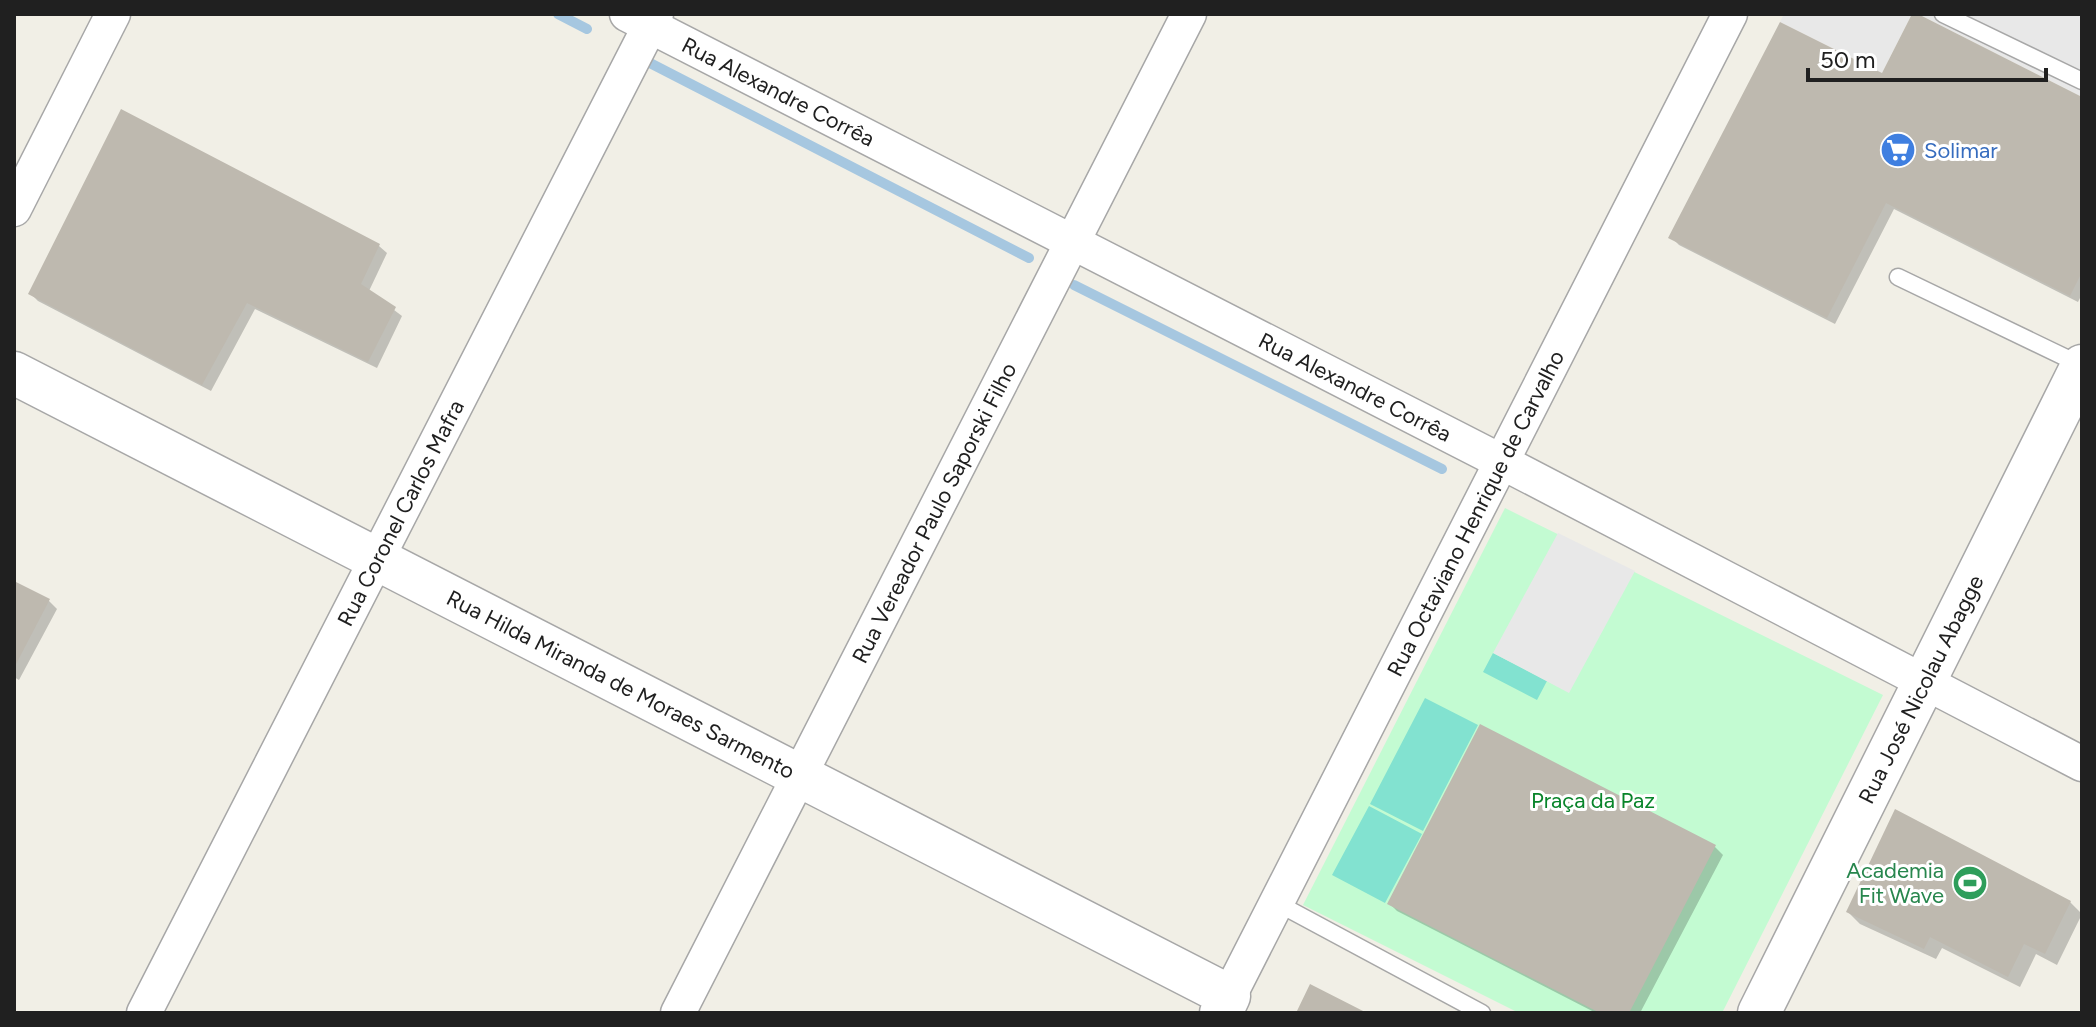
<svg xmlns="http://www.w3.org/2000/svg" width="2096" height="1027" font-family="Figtree,sans-serif">
	<style>
		.park { fill: #c3fbd2 }
		.pitch { fill: #82e2d0 }
		.parking { fill: #e8e8e8 }
		.shadow { fill: #0003 }
		.lines { fill: none; stroke-linecap: round; stroke-linejoin: round }
		.stream { stroke: #a6c7e0; stroke-width: 10 }
		.building { fill: #beb9af }
		.service-casing { stroke: #a7a7a7; stroke-width: 19 }
		.minor-casing { stroke: #a7a7a7; stroke-width: 37 }
		.tertiary-casing { stroke: #a7a7a7; stroke-width: 45 }
		.service { stroke: #fff; stroke-width: 16 }
		.minor { stroke: #fff; stroke-width: 34 }
		.tertiary { stroke: #fff; stroke-width: 42 }
		.labels { text-anchor: middle; dominant-baseline: central; stroke-width: 6; stroke-linejoin: round; paint-order: stroke }
		.street-label { font-size: 22px; fill: #202020; stroke: #fff }
		.shop-label { font-size: 22px; fill: #366cbe; stroke: #fff; text-anchor: start }
		.park-label { font-size: 22px; fill: #08842a; stroke: #fff }
		.leisure-label { font-size: 22px; fill: #27864d; stroke: #fff; text-anchor: end }
	</style>
	<rect width="100%" height="100%" fill="#f1efe6"/>
	<path class="park" d="M1505 508 1883 695 1722 1013H1519L1303 905Z"/>
	<path class="pitch" d="M1493 653 1547 681 1537 700 1483 672Z
		M1425 698 1478 725 1423 831 1370 804Z
		M1369 806 1422 834 1385 903 1332 875Z"/>
	<path class="parking" d="M1784 14H1912L1882 73 1780 22Z
		M1918 14H2082V97Z
		M1558 533 1635 571 1569 693 1493 653Z"/>
	<path class="shadow" d="M1883 76 2082 100V294L2078 302 1894 209 1835 324 1679 245 1671 237Z
		M379 246 387 253 369 291 402 316 377 368 255 309 211 391 38 301 31 294Z
		M14 583 49 601 57 609 19 680 14 677Z
		M1481 727 1715 847 1723 855 1640 1013H1596L1397 911 1389 903Z
		M2070 902 2082 914 2057 965 2036 954 2020 987 1942 948 1936 959 1860 924 1848 912Z"/>
	<g class="lines">
		<path class="stream" d="M558 14 587 29
			M648 62 1029 258
			M1074 285 1442 469"/>
	</g>
	<path class="building" d="M1912 14H1918L2082 97V272L2070 296 1886 203 1827 318 1668 238 1780 22 1882 73Z
		M121 109 380 244 361 284 396 307 368 362 247 303 202 385 28 294Z
		M14 581 50 599 14 668Z
		M1480 724 1716 845 1629 1013H1600L1387 904Z
		M1895 809 2071 901 2045 954 2024 944 2008 977 1930 937 1924 949 1846 912Z
		M1310 984 1367 1013H1296Z"/>
	<g class="lines">
		<defs>
			<path id="service" d="M1943 14 2082 81
				M1898 277 2081 365
				M1277 903 1482 1013"/>
			<g id="minor">
				<path id="s1" d="M627 14 1502 462 2082 764"/>
				<path d="M14 209 113 14"/>
				<path id="s2" d="M1229 996 1730 14"/>
				<path id="s3" d="M144 1013 656 14"/>
				<path id="s4" d="M678 1013 1189 14"/>
			</g>
			<g id="tertiary">
				<path id="s5" d="M14 373 1229 996 1221 1013"/>
				<path id="s6" d="M1759 1013 2082 366"/>
			</g>
		</defs>
		<use href="#service" class="service-casing"/>
		<use href="#minor" class="minor-casing"/>
		<use href="#tertiary" class="tertiary-casing"/>
		<use href="#service" class="service"/>
		<use href="#minor" class="minor"/>
		<use href="#tertiary" class="tertiary"/>
	</g>
	<defs>
		<symbol id="supermarket-disc" viewBox="-11 -11 22 22"><circle r="9.5" fill="#3f7fe0" stroke="#fff"/><path d="M-6-5.5h2.5l.6 2H6L4.5 2H-2.5L-4.4-4H-6ZM-1.5 3.2a1.3 1.3 0 1 0 .1 0ZM3 3.2a1.3 1.3 0 1 0 .1 0Z" fill="#fff"/></symbol>
		<symbol id="stadium-disc" viewBox="-11 -11 22 22"><circle r="9.5" fill="#2e9e5b" stroke="#fff"/><path d="M0-5a6.5 5 0 1 0 0 10a6.5 5 0 1 0 0-10ZM-3.5-1.8h7v3.6h-7Z" fill="#fff"/></symbol>
	</defs>
	<g fill-rule="evenodd">
		<use href="#supermarket-disc" x="1878" y="130" width="40" height="40"/>
		<use href="#stadium-disc" x="1950" y="863" width="40" height="40"/>
	</g>
	<g class="labels">
		<g class="street-label">
			<text stroke="none"><textPath href="#s1" startOffset="170">Rua Alexandre Corrêa</textPath></text>
			<text stroke="none"><textPath href="#s1" startOffset="818">Rua Alexandre Corrêa</textPath></text>
			<text stroke="none"><textPath href="#s3" startOffset="562">Rua Coronel Carlos Mafra</textPath></text>
			<text stroke="none"><textPath href="#s4" startOffset="562">Rua Vereador Paulo Saporski Filho</textPath></text>
			<text stroke="none"><textPath href="#s2" startOffset="542">Rua Octaviano Henrique de Carvalho</textPath></text>
			<text stroke="none"><textPath href="#s5" startOffset="682">Rua Hilda Miranda de Moraes Sarmento</textPath></text>
			<text stroke="none"><textPath href="#s6" startOffset="362">Rua José Nicolau Abagge</textPath></text>
		</g>
		<g class="shop-label">
			<text x="1924" y="150">Solimar</text>
		</g>
		<g class="park-label">
			<text x="1593" y="800">Praça da Paz</text>
		</g>
		<g class="leisure-label">
			<text x="1944" y="870">Academia<tspan x="1944" dy="25">Fit Wave</tspan></text>
		</g>
	</g>
	<rect width="2096" height="1027" fill="none" stroke="#202020" stroke-width="32"/>
	<path d="M1808 68v12h238v-12" fill="none" stroke="#202020" stroke-width="4"/>
	<text x="1820" y="68" font-size="24" fill="#202020" stroke="#ffffff" stroke-width="6" paint-order="stroke">50 m</text>
</svg>
